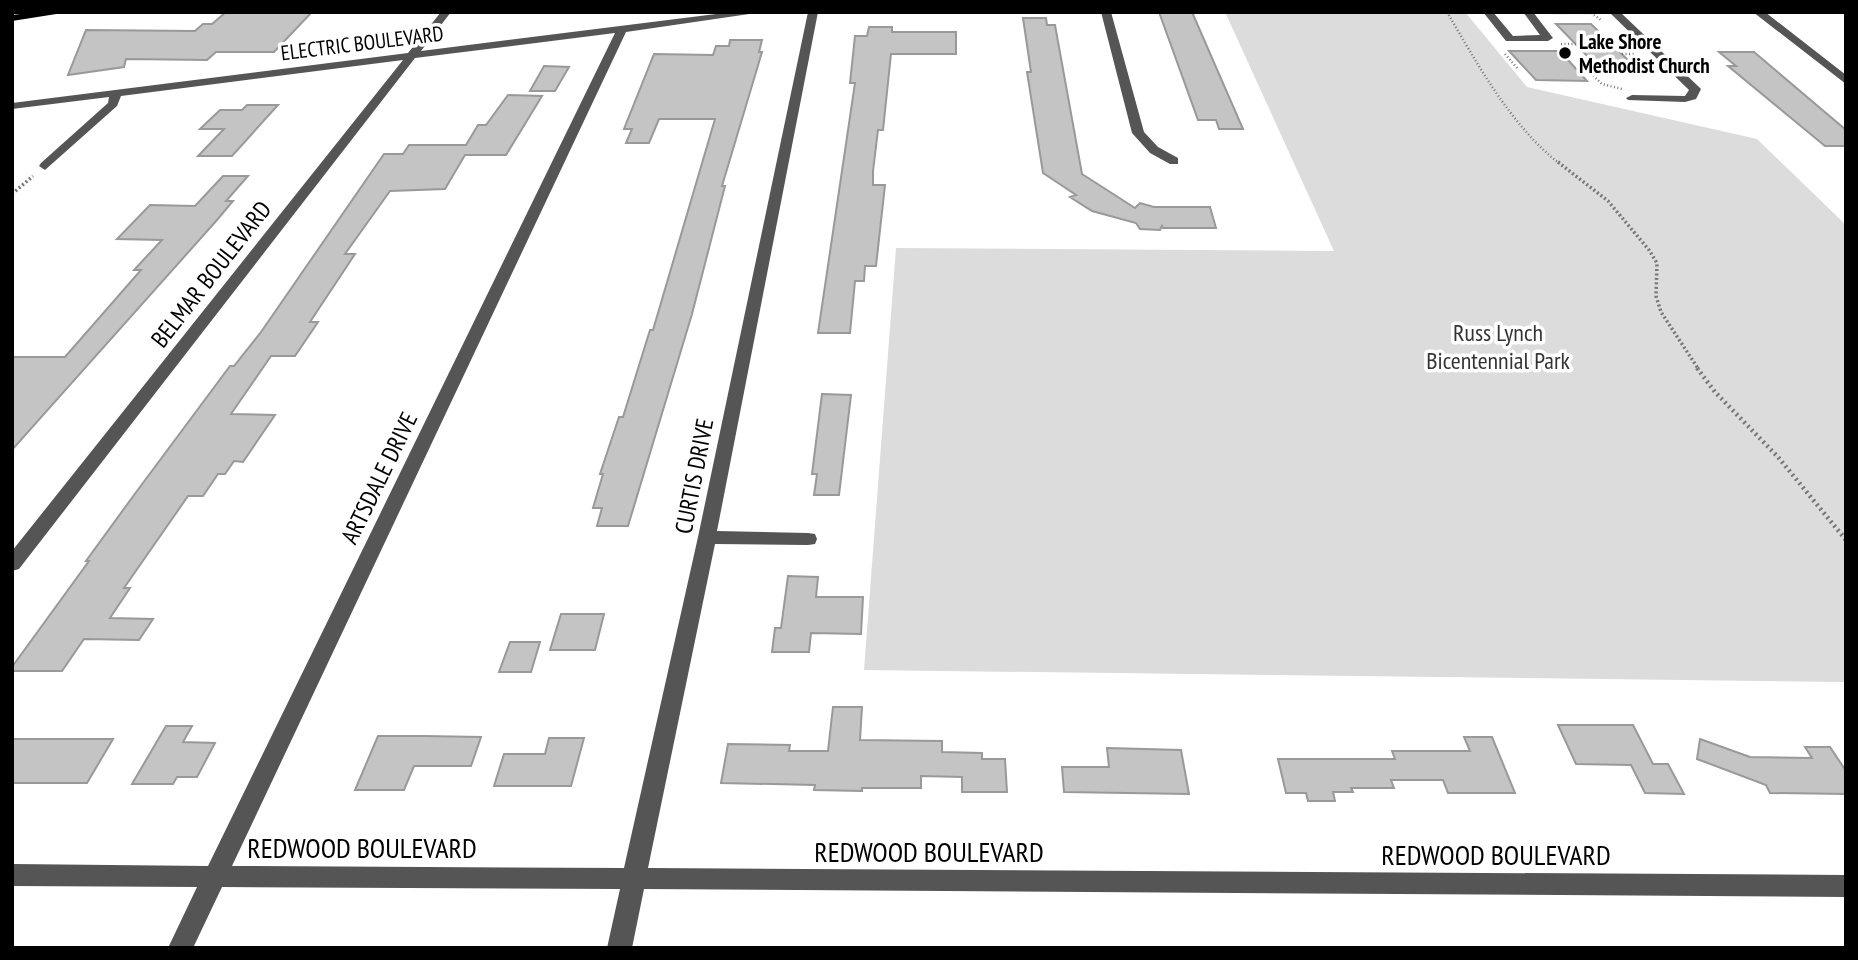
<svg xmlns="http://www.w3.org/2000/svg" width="1858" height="960" font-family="'PT Sans Narrow',sans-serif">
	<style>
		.green { fill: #dcdcdc }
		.building { fill: #c4c4c4; stroke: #999; stroke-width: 2 }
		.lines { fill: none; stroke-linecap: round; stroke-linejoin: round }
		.path-far2 { stroke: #777; stroke-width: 2.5; stroke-dasharray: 1 2.5; stroke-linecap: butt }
		.path-far1 { stroke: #777; stroke-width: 3.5; stroke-dasharray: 2 2.5; stroke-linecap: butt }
		.path { stroke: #777; stroke-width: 4.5; stroke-dasharray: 2 3.5; stroke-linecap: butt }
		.minor { fill: #555; fill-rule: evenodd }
		.major { fill: #000; fill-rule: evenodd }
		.poi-dot { fill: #000; stroke: #fff; stroke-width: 2.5 }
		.labels { text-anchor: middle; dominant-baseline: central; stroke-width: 7; stroke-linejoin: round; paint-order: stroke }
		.far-poi-label { font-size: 21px; font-weight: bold; fill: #000; stroke: #fff; text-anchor: start }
		.far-street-label { font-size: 21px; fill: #000; stroke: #fff }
		.street-label { font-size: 24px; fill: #000; stroke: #fff }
		.park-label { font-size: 24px; fill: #333; stroke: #fff }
		.near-street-label { font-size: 28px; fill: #000; stroke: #fff }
	</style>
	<rect width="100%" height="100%" fill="#fff"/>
	<path class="green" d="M1225 12H1465L1527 87 1757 139 1846 225V682L864 670 896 248 1334 251Z"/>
	<path class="building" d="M226 12H312L274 52H216L207 60 126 59 124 67 68 75 86 30 195 31 203 24H212Z
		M1159 12H1192L1243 129H1219L1216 120H1198Z
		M1023 18H1046L1047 25H1055L1082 174 1135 208 1140 203 1154 207H1210L1216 228H1163L1162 226 1160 230 1140 229 1136 223 1092 211 1070 197 1076 195 1043 173 1027 72H1031Z
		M1556 24H1591L1631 63H1594Z
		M869 27H892V32H956V54H891L883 130H878L873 171V185H885L876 266H865L864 281H855L850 333H818L855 83H850L855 36H867Z
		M730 40H762L759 52H762L722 186H725L692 314 628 526H597L602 508H593L603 474H600L619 417H623L650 330H653L715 119H659L649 143H626L632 129H624L654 54 713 55 716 46H729Z
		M1509 51H1560L1587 81 1536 80Z
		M1719 52H1754L1846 130V146H1825L1728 66H1736Z
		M544 66 569 67 555 91H530Z
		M508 95 542 96 506 155H465L445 189 390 191 345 254H355L310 322H318L295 356H271L231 414 275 415 243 462 234 461 225 474H218L203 496H188L124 588H130L110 618 153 619 139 640 84 639 62 671H12V667L89 561H86L134 495 230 366H234L261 332 384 154H403L409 145H466L478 125H486Z
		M247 105H278L232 156H198L224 129H200L220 110H242Z
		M223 176H248L226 201H233L217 220 12 450V357H65L141 270H134L162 240 117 239 150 205 195 206Z
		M822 394 851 395 839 495H814L817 474H812Z
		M788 576 818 577 816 597H863L861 634 811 633 809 652H772L775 628H781Z
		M561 614H604L595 650H550Z
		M510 642H540L531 672H499Z
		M833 707H862L860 740 942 741V752L982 753V759H1005L1007 792H962V777L921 776V788H862V791L814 790 815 785 721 783 728 744 790 745 789 751H828Z
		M1558 725H1633L1653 764H1668L1684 794 1645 793 1631 765 1576 764Z
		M166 726H192L183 742 215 743 197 777H177L173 784H132Z
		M378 736H424L481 737 471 766H414L404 790H355Z
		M1464 737H1492L1515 793H1448L1443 780H1391L1394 788H1351L1353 792H1333L1335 801H1308L1306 793H1286L1278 759H1395L1392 751H1470Z
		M549 738H584L571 786H494L504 754H545Z
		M12 739H113L87 783H12Z
		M1700 739 1750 757 1812 758 1805 747H1830L1846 771V794L1770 793 1766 785 1697 759Z
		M1107 748 1181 750 1189 794 1064 792 1062 767H1109Z"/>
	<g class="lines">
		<path class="path-far2" d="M1447 12C1478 65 1511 126 1560 164
			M1549 13H1591L1601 20
			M1561 44H1581
			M1505 54 1518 69
			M1622 54H1635
			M1583 66 1602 84 1622 89"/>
		<path class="path-far1" d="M1558 162 1608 201 1649 250 1657 263 1656 296 1661 312 1699 370
			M12 194 33 176"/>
		<path class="path" d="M1697 368 1715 392 1778 457 1846 540"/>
		<path class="minor" d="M441 12H451L421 51 732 12H763L626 32 232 866 624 868 698 537 808 12H818L717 531 808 533 815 534 817 539 815 544 808 545 715 544 648 868 1846 875V897L644 889 632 948H607L620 889 222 887 193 948H168L197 887 12 886V864L208 866 615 33 415 58 19 569 12 571V551L403 60 121 96 117 106 45 170 39 166 41 163 108 103 109 97 12 109V103L408 53Z
			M1101 12H1111L1144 132 1158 147 1178 158V164H1170L1150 153 1132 133Z
			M1483 12H1493L1513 36 1540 35 1523 12H1533L1553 38 1548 41H1506Z
			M1609 12H1620L1699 87 1701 89 1696 99 1685 102 1628 100 1626 98 1632 95 1685 96 1689 90Z
			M1753 12H1765L1846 75V84Z"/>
		<path class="major" d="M36 12H69L12 21V15Z"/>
	</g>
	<circle class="poi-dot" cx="1565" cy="53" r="7"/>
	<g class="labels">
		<g class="far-poi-label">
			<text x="1579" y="41">Lake Shore<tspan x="1579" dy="24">Methodist Church</tspan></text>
		</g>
		<g class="far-street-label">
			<text transform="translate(362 43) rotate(-7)">ELECTRIC BOULEVARD</text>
		</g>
		<g class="street-label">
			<text transform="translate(211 274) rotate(-52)">BELMAR BOULEVARD</text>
			<text transform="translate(694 476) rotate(-79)">CURTIS DRIVE</text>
			<text transform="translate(379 478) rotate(-64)">ARTSDALE DRIVE</text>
		</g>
		<g class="park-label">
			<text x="1498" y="332">Russ Lynch<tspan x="1498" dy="28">Bicentennial Park</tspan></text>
		</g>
		<g class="near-street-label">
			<text x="362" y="847">REDWOOD BOULEVARD</text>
			<text x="929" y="851">REDWOOD BOULEVARD</text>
			<text x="1496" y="854">REDWOOD BOULEVARD</text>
		</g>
	</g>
	<rect width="1858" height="960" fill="none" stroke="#000000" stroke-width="28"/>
</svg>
